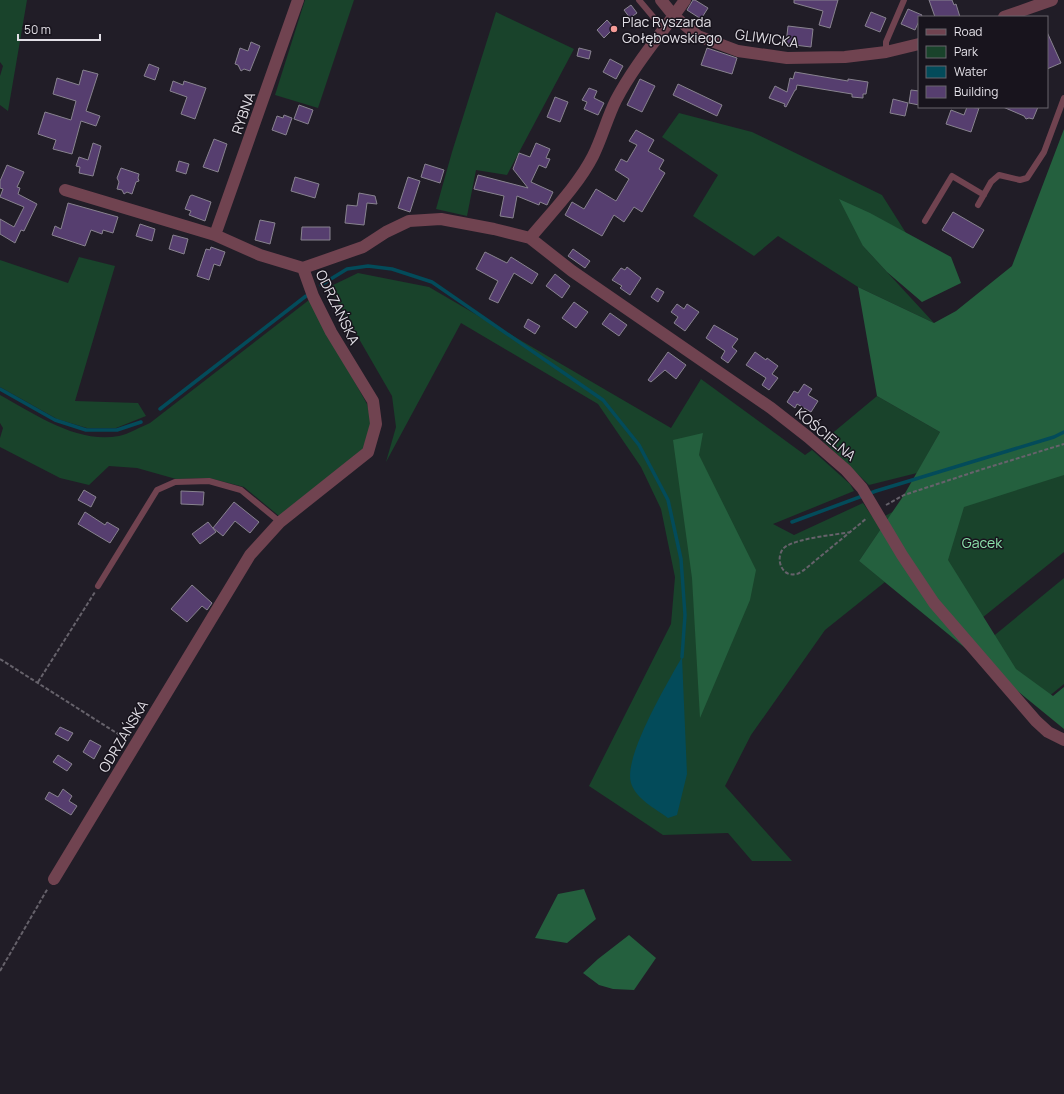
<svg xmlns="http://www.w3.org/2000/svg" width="1064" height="1094" font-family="Manrope,sans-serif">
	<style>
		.green { fill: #19432b }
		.forest { fill: #24603e }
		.water { fill: #034b5a }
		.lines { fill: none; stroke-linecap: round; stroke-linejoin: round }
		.stream { stroke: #034b5a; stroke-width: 3.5 }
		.building { fill: #563e6f; stroke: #88838f }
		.path { stroke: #66626b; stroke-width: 2; stroke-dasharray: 4 2; stroke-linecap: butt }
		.service { stroke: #704350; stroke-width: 6 }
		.minor { stroke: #704350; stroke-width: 12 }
		.poi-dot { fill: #f59b97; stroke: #18141d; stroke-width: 1.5 }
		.labels { text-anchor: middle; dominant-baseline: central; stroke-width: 3; stroke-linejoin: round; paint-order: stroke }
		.poi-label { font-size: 14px; fill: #e2dfe6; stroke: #18141d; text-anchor: start }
		.street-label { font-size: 14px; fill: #e2dfe6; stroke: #18141d }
		.park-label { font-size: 14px; fill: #8ce3ac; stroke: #18141d }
	</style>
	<rect width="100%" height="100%" fill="#211d27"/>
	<path class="green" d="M0 0H27L8 111 0 105V76L3 66 0 62Z
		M305 0H354L318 108 275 95Z
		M496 12 574 49 507 175 476 170 467 216 436 209 452 152Z
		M679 113 752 132 882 195 906 233 874 216 863 246 934 323 858 287 778 236 754 256 693 216 718 175 662 137Z
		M79 257 115 266 75 401 138 403 146 416 116 428H87L57 419 0 387V260L68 283Z
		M358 273 429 287 671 428 701 379 805 455 812 450 850 484 854 491 773 524 794 535 863 503 881 529 859 561 885 582 825 630 751 735 725 786 792 861H752L728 833 663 835 589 786 671 624 675 577 661 509 641 467 598 404 461 323 386 462 396 427 392 396 329 287Z
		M309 300 367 404 372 423 364 448 279 516 244 487 209 478 176 479 137 468 109 466 89 485 60 478 0 447V438L3 428 0 423V395C35 414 77 444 119 436 129 434 140 427 150 423Z
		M877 396 940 432 917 473 869 485 823 441Z
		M1064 458V552L967 630 904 537 885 516 909 503Z
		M1064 578V684L1042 702 979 648Z"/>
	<path class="forest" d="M1064 129V475L964 507 948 560 1016 669 1053 696 1064 687V729L859 561 904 495 940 432 877 396 858 287 934 323 956 311 1012 266Z
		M839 199 870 213 951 257 961 283 922 302 887 272 863 246Z
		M703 433 699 455 756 570 750 600 700 718 692 578 673 440Z
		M584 889 596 919 567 943 535 938 558 894Z
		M629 935 656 958 634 990 613 989 599 985 583 973 598 959Z"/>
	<path class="water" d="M682 657 687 774 677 815 668 818C656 809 636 799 631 783 623 757 668 682 682 657Z"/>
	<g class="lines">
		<path class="stream" d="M321 285 347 269 368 266 392 269 432 282 603 400 639 445 668 500 681 559 685 615 682 657
			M0 389 55 420 86 430H117L141 422
			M160 409 306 296
			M792 522 876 491 1054 437 1064 432"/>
	</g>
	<path class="building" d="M693 0H695L708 8 701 19 687 10Z
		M794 0H838L830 28 819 25 823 11 794 3Z
		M929 0H952L954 5 956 4 960 17H935Z
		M631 5 637 13 630 18 624 10Z
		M908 9 922 15 921 17H919V21L915 30 901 24Z
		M871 12 886 18 880 32 865 26Z
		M607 20 614 28 604 38 597 30Z
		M788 26 813 29 811 47 786 44Z
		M1047 32 1061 63 1047 69Z
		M251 42 260 46 250 71 244 69 241 71 238 65 235 64 240 48 248 51Z
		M579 48 591 51 589 59 577 56Z
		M707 48 737 58 732 74 701 65Z
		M610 59 623 66 616 79 603 72Z
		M149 64 159 68 155 80 144 76Z
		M83 70 98 74 86 111 100 116 96 126 81 121 72 154 53 149 56 140 38 134 45 112 71 120 76 101 53 94 57 78 79 85Z
		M795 72 848 81V79L868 82 866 94H863V98L852 97V94L797 85 796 90H795L786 107 784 106 785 104 769 98 775 86 787 92 790 78 793 79Z
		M640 79 655 86 642 112 627 105Z
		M173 81 183 85 184 81 206 88 195 119 181 114 187 97 170 91Z
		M678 84 722 105 717 116 673 95Z
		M589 88 597 91 594 98 604 103 598 115 584 109 587 102 582 100Z
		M911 90 919 91V105L909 103Z
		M555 97 568 102 560 122 547 117Z
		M893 99 908 103 905 116 890 113Z
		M299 105 313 110 308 124 294 119Z
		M967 107 979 108 971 132 946 124 951 110 964 115Z
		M1003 107H1038L1033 119 1029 118 1026 119 1024 116Z
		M284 115 292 118 286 135 272 130 277 116 283 118Z
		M636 130 654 140 648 151 664 160 659 169 665 173 642 212 634 207 624 222 614 215 602 236 565 215 572 202 584 209 596 189 616 201 629 179 615 170 621 159 627 162 637 145 629 141Z
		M214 139 227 144 218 172 203 167Z
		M93 143 101 146 93 176 79 173 80 167 76 166 79 157 88 160Z
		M536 143 550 149 546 158 550 159 546 168 539 165 531 182 553 192 547 205 540 202 539 205 517 196 513 218 500 216 504 196 474 189 478 175 528 188 513 169 519 153 530 157Z
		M179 161 189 164 186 174 176 171Z
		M425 164 444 170 440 183 421 177Z
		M7 165 24 172 17 187 20 188 18 194 37 204 24 231 21 230 15 243 0 234V219L14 227 24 207 0 197 3 189 0 188V181Z
		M121 168 139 174 138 178 139 181 136 182 132 194 127 192 124 194 122 190 117 189 119 182 117 178Z
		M295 177 319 184 315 198 291 191Z
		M408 177 420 181 410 212 398 208Z
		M359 193 375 196 377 204 367 203 364 225 345 223 347 205 357 206Z
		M192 195 211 202 205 221 189 215 191 211 185 209 190 196Z
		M68 203 118 217 113 233 103 230 102 234 91 230 85 246 52 235 55 226 61 229Z
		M953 212 984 230 973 248 942 230Z
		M260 220 275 223 270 244 255 240Z
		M140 224 155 229 152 241 136 236Z
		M302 227H330V240H301Z
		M173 235 188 239 184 254 169 249Z
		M211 247 225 252 220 266 214 264 209 280 197 276 206 249 210 250Z
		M573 249 590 261 585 268 568 256Z
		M485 252 507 263 511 257 538 274 532 284 514 273 498 303 489 299 498 281 476 269Z
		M627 267 641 278 630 295 620 288 622 286 612 280 621 268 625 270Z
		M555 274 570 286 562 298 546 286Z
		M657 288 664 292 658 302 651 297Z
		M574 302 588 312 576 328 562 318Z
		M677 304 684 309 687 304 699 312 685 331 674 323 678 317 671 312Z
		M610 313 627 325 619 336 602 324Z
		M528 319 540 326 535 334 524 327Z
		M714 325 738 339 732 347 737 351 728 363 721 358 725 351 706 338Z
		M668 352 686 365 676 379 665 370 651 382 648 380Z
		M755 352 766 360 767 358 778 366 772 374 778 378 769 390 762 385 766 378 746 365Z
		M804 384 812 389 808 395 818 401 811 412 797 404 795 408 787 402 794 391 798 393Z
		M84 490 96 497 91 507 78 500Z
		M181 491 204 492 203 505 181 504Z
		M234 502 259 522 250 533 235 521 223 536 213 528Z
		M85 512 105 525 107 522 119 529 110 543 78 524Z
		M208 522 216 532 200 544 192 534Z
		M192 585 212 603 207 610 202 606 187 622 171 609Z
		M60 727 73 733 68 741 55 734Z
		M90 740 101 746 94 759 83 752Z
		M58 755 72 764 67 771 53 762Z
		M63 789 72 796 69 801 77 806 71 815 45 799 49 792 58 797Z"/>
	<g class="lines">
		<path class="path" d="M886 505 904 495 983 469 1064 444
			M851 532C834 535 798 538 785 547 774 556 781 578 796 574 799 574 802 571 804 570L867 518
			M0 659 126 739
			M38 682 95 592
			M0 971 48 888"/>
		<path class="service" d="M639 0 655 19 665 28
			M886 52V42L904 0
			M978 205 991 182 999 175 1020 180 1027 178 1044 152 1064 98
			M925 221 952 176 984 195
			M98 586 157 490 175 482 209 481 241 490 280 522"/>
		<path class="minor" d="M298 0 215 235 260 255 303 268
			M661 0 674 16 698 36 738 51 787 58 845 57 886 52 919 44
			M1004 17 1052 0
			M65 190 215 235
			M530 238C550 214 579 184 593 156 602 138 607 118 616 100 635 64 662 33 685 0
			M303 268 363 247 386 232 409 221 441 219 494 229 530 238 572 271 771 408 808 437 846 470 862 488 902 555 934 603 1036 721 1048 732 1064 740
			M54 879 250 555 280 522 368 452 376 424 373 401 331 332 313 296 303 268"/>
	</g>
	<circle class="poi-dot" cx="614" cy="29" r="4"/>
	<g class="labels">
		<g class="poi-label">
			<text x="622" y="21">Plac Ryszarda<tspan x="622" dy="16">Gołębowskiego</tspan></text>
		</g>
		<g class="street-label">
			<text transform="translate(767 38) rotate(8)">GLIWICKA</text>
			<text transform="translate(243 113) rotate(-71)">RYBNA</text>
			<text transform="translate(338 307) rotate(64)">ODRZAŃSKA</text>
			<text transform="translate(826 434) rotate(40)">KOŚCIELNA</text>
			<text transform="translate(123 736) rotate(-59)">ODRZAŃSKA</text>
		</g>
		<g class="park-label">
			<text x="982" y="542">Gacek</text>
		</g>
	</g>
	<rect x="918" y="16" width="130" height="92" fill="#18141d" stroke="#69656d"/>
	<rect x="926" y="29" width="20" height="6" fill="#704350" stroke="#69656d"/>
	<text x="954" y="36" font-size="12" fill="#e2dfe6">Road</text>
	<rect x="926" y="46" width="20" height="12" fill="#19432b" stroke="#69656d"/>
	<text x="954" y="56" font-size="12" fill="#e2dfe6">Park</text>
	<rect x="926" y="66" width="20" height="12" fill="#034b5a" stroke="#69656d"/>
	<text x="954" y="76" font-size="12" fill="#e2dfe6">Water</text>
	<rect x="926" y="86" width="20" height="12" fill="#563e6f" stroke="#69656d"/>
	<text x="954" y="96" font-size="12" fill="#e2dfe6">Building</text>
	<path d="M18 34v6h82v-6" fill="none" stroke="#e2dfe6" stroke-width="2"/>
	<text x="24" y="34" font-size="12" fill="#e2dfe6" stroke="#18141d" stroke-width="3" paint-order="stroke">50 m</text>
</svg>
